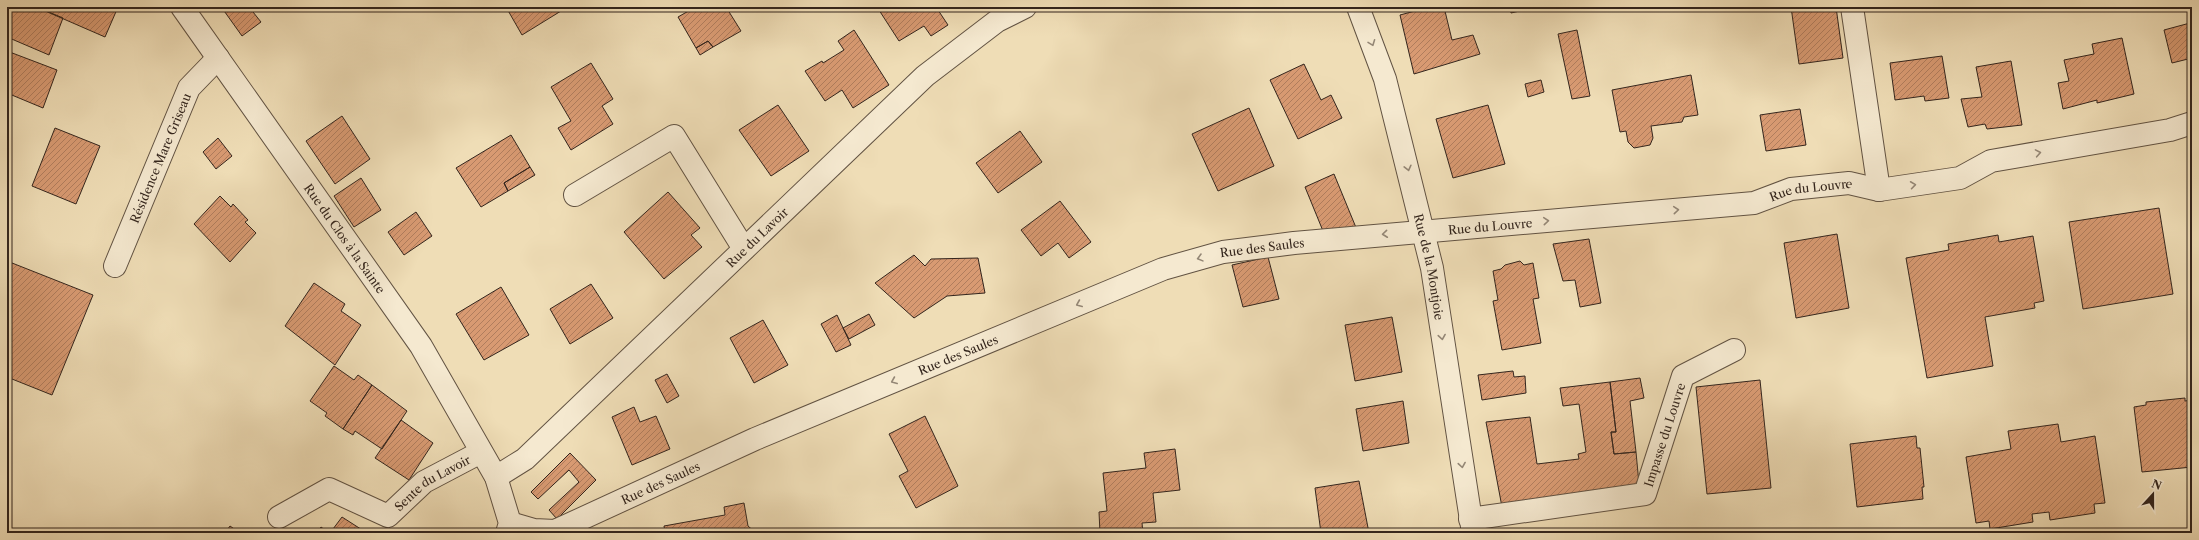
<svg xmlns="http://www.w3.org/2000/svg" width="2199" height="540" font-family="'Libre Caslon Text',serif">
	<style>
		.building { fill: url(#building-hatch); stroke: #33251d }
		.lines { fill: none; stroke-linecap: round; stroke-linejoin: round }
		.minor-casing { stroke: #625343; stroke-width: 24 }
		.minor { stroke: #f5e9d0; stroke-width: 22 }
		.oneway { stroke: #948776 }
		.labels { text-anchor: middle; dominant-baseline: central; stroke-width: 3.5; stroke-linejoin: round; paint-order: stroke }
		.street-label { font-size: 12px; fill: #33251d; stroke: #f5e9d0 }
	</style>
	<defs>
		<pattern id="building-hatch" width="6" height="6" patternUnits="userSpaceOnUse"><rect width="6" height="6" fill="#d89a72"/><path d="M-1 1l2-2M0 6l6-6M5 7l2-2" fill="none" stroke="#b07d5d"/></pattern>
	</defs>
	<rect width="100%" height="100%" fill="#efddb6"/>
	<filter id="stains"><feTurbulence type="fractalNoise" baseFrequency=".005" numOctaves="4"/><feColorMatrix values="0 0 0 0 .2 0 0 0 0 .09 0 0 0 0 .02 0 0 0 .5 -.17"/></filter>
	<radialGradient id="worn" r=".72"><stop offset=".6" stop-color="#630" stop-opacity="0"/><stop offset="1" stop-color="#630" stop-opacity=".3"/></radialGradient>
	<path class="building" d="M7 7H37L63 18 49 55 7 37Z
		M45 7H118L105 37 43 10Z
		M224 7H249L261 22 242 36 222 8Z
		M506 7H558L561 11 522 35Z
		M691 7H726L741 31 713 47 708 41 696 48 678 17 692 9Z
		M877 7H936L948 25 931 36 924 26 899 41Z
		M1430 7H1444L1452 40 1473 35 1480 54 1414 74 1400 15Z
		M1510 7H1537L1511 13Z
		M1791 7H1836L1843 58 1799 64Z
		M2187 7H2192V58L2172 63 2164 30 2190 23Z
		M854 30 889 85 853 108 842 90 825 101 805 71 822 61 823 63 844 50 838 41Z
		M1577 30 1590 96 1572 99 1558 34Z
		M2122 38 2134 94 2097 103V100L2063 109 2058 83 2069 81 2064 60 2094 54 2092 44Z
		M708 41 713 47 700 55 696 48Z
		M7 51 57 70 43 108 7 93Z
		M1942 56 1949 98 1925 101 1924 96 1895 100 1890 63Z
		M2011 61 2022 125 1987 129 1985 124 1968 127 1961 99 1982 97 1976 67Z
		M591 63 613 99 602 106 613 124 571 150 558 128 571 121 551 87Z
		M1304 64 1321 100 1331 95 1342 118 1298 139 1270 80Z
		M1691 75 1698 115 1684 117 1682 122 1651 126 1653 138 1650 145 1634 148 1628 142 1626 131 1620 132 1612 90Z
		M1541 80 1544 92 1528 97 1525 84Z
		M778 105 809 151 771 176 739 130Z
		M1488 105 1505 164 1453 178 1436 119Z
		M1249 108 1274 166 1218 191 1192 134Z
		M1800 109 1806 145 1766 151 1760 115Z
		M342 116 370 159 335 184 306 141Z
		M55 128 100 146 76 204 32 186Z
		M1020 131 1042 162 998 193 976 163Z
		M511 135 530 167 504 183 508 191 481 207 456 168Z
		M218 138 232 156 216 169 203 152Z
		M530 167 535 175 508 191 504 183Z
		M1334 174 1357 230 1323 231 1305 187Z
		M361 178 381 210 354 227 334 196Z
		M668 192 700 228 691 235 702 247 664 279 624 232Z
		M220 196 231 207 233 204 248 220 245 222 256 233 230 262 194 224Z
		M1060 201 1091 242 1069 258 1058 243 1041 256 1021 230Z
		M2159 208 2173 294 2083 309 2069 222Z
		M416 212 432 236 404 255 388 232Z
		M1837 234 1849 308 1796 318 1784 243Z
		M1998 235 1999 242 2033 236 2044 301 2034 303 2035 308 1985 317 1993 366 1927 378 1906 258 1949 250 1948 244Z
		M1589 239 1601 303 1580 307 1575 280 1563 281 1553 244Z
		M914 255 925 266 931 259 978 258 985 293 947 296 914 318 875 283Z
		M1268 257 1279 299 1243 307 1232 265Z
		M7 261 93 295 52 395 7 377Z
		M1520 261 1524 265 1533 263 1539 298 1533 299 1541 343 1502 350 1493 301 1498 300 1493 271 1501 269 1505 265Z
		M314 283 345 304 341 311 361 325 335 365 285 326Z
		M591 284 613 318 570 344 550 309Z
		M501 287 529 335 484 360 456 314Z
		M869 314 875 325 849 339 843 328Z
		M837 315 851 345 836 352 821 324Z
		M1392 317 1402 372 1355 381 1345 325Z
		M763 320 788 365 754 383 730 338Z
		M334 366 354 380 358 375 372 385 343 429 325 416 327 413 310 401Z
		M1513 371 1514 377 1525 376 1526 393 1482 400 1478 375Z
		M667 374 679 396 667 403 655 380Z
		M1640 378 1644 398 1630 401 1636 452 1614 454 1611 432H1616L1610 382Z
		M1760 380 1771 488 1707 494 1696 387Z
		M1610 382 1616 432H1611L1614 454 1636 452 1639 484 1502 507 1486 422 1530 417 1537 464 1579 459 1578 454 1586 452 1579 404 1563 406 1560 388Z
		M372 385 407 411 382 449 355 431 353 435 343 429Z
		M2185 398V401L2192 400V467L2142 472 2134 407 2146 405V402Z
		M1403 401 1409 443 1363 451 1356 409Z
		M634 407 640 422 656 416 670 449 632 465 612 417Z
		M925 416 958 486 916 508 899 476 908 471 889 434Z
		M401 420 433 443 409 480 375 458Z
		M2058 424 2061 442 2095 436 2105 503 2094 504 2095 513 2050 520 2049 512 2032 514 2033 522 1990 529 1989 521 1976 523 1966 457 2011 449 2008 431Z
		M1916 436 1917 448H1920L1924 487H1922L1923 499 1857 507 1850 444Z
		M1175 449 1180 490 1153 493 1156 522 1142 523 1143 533H1100L1099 512 1107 511 1103 473 1146 468 1144 453Z
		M570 453 596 480 557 519 549 510 579 482 569 470 538 499 531 492Z
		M1359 481 1369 533H1321L1315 488Z
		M744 503 748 526 756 533H665L664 526 725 515 724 507Z
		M342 517 367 533H330Z
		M230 526 240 533H225Z
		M321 527 329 533H317Z"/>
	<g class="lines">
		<defs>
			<g id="minor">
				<path id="s1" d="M182 7 421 346 496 477 510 523 507 533"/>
				<path id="s2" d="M1358 7 1385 79 1432 268 1473 533"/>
				<path d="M1852 7 1879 190"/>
				<path d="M575 195 674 136 744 249"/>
				<path id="s3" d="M115 266 189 88 218 58"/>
				<path id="s4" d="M496 477 525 459 925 76 997 21 1025 7"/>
				<path id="s5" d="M279 517 329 489 388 516 424 482 481 452"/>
				<path id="s6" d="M1470 519 1645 494 1683 376 1734 350"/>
				<path id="s7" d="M510 523 534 530 555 531 755 439 1163 269 1223 252 1294 243 1754 203 1791 189 1849 183 1879 190 1960 178 1991 161 2170 130 2192 123"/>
			</g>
		</defs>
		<use href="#minor" class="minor-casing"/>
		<use href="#minor" class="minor"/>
	</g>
	<defs><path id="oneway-chevron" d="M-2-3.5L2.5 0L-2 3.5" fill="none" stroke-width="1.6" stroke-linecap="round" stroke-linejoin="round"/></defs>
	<g class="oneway">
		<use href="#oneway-chevron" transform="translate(1372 43) rotate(69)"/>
		<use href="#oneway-chevron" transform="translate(2038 153) rotate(-10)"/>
		<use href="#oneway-chevron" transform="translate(1408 168) rotate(76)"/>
		<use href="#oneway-chevron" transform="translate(1913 185) rotate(-8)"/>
		<use href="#oneway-chevron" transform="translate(1676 210) rotate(-5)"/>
		<use href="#oneway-chevron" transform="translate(1546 221) rotate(-5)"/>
		<use href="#oneway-chevron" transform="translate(1385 234) rotate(174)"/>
		<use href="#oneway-chevron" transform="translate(1200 258) rotate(165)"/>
		<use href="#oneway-chevron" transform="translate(1079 304) rotate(157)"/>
		<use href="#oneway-chevron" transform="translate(1442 337) rotate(81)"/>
		<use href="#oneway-chevron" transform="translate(894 381) rotate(157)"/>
		<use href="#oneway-chevron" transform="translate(1462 465) rotate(81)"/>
	</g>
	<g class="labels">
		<g class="street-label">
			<text stroke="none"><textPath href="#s3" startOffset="117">Résidence Mare Griseau</textPath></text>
			<text stroke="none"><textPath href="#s7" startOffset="1363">Rue du Louvre</textPath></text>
			<text stroke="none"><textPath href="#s7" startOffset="1039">Rue du Louvre</textPath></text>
			<text stroke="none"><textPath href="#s4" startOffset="355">Rue du Lavoir</textPath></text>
			<text stroke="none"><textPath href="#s1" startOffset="283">Rue du Clos à la Sainte</textPath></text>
			<text stroke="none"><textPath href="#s7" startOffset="810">Rue des Saules</textPath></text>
			<text stroke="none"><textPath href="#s2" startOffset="270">Rue de la Montjoie</textPath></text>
			<text stroke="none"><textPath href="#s7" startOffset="486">Rue des Saules</textPath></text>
			<text stroke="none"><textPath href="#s6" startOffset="239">Impasse du Louvre</textPath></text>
			<text stroke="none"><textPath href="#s7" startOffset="162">Rue des Saules</textPath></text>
			<text stroke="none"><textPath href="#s5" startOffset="178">Sente du Lavoir</textPath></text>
		</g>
	</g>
	<rect width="2199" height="540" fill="none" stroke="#efddb6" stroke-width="24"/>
	<rect x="8" y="8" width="2183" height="524" fill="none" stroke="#33251d" stroke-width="2"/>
	<rect x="12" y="12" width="2175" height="516" fill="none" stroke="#33251d"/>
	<g transform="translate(2153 494) rotate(21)" stroke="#f5e9d0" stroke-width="3" paint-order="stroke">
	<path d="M0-3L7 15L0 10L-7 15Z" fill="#33251d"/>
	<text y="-6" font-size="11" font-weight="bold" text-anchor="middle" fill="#33251d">N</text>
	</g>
	<rect width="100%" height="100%" filter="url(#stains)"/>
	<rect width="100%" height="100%" fill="url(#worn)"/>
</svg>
